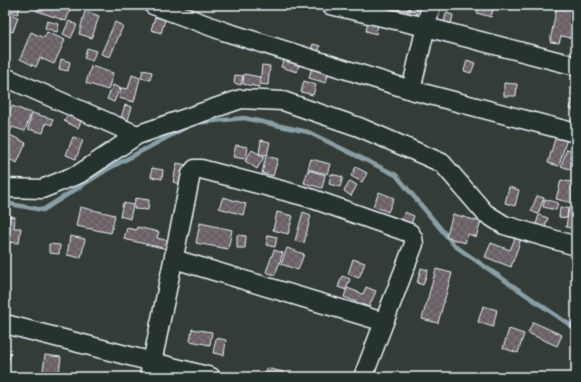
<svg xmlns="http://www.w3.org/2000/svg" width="581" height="382" font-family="'Playpen Sans',sans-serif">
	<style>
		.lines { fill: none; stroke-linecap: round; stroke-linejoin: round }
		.stream { stroke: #899fa6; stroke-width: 4.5 }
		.building { fill: url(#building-cross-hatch); stroke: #e8f1f8 }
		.minor-casing { stroke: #e8f1f8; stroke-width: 21 }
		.minor { stroke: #26332d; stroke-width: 18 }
	</style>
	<defs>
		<pattern id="building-cross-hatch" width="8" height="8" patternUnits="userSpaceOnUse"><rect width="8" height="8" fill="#6a6066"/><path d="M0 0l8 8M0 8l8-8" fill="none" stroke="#7f777d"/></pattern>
	</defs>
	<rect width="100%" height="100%" fill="#343c38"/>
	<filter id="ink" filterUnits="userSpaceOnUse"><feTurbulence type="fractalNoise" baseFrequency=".025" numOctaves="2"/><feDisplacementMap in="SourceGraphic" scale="8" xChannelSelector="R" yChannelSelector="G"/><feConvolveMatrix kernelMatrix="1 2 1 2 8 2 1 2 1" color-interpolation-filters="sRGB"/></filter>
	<g filter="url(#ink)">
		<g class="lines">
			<path class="stream" d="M5 203 43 210 106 170 194 123 244 118 308 132 396 175 455 246 576 329"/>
		</g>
		<path class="building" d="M9 5 20 6 18 14 7 11Z
			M39 5H72L66 21 37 11Z
			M399 5 409 6 407 13 398 11Z
			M480 5H494L491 17 477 13Z
			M557 5 576 7V22L573 38 561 36 559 43 550 42Z
			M410 6 418 7 416 16 409 15Z
			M85 11 99 16 92 38 79 34Z
			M5 12 18 17 13 32 5 29Z
			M446 13 453 15 451 25 444 23Z
			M155 17 165 20 161 33 151 30Z
			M47 21 59 24 57 32 45 28Z
			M69 21 77 25 71 38 63 34Z
			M368 21 378 24 376 34 366 31Z
			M115 22 123 26 110 57 101 54Z
			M31 32 44 38 47 32 65 40 54 64 40 58 36 67 20 59Z
			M313 44 320 46 317 56 310 53Z
			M87 48 96 51 92 61 84 58Z
			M285 56 300 60 297 72 281 67Z
			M61 59 70 62 68 71 59 69Z
			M467 60 475 63 471 73 464 71Z
			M262 65 270 66 268 85 260 84Z
			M91 66 113 73 108 90 86 83Z
			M312 66 329 70 326 83 309 78Z
			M143 70 152 72 150 80 141 78Z
			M244 74 260 77 259 87 243 84Z
			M132 75 140 78 134 102 119 98 121 88 128 89Z
			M235 75 243 76 241 85 234 83Z
			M304 81 316 85 313 95 301 92Z
			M504 83 517 84 516 96H504Z
			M113 85 120 88 114 102 107 99Z
			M575 91H576V111L570 109Z
			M125 105 132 107 128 120 121 118Z
			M12 106 31 113 25 131 12 127 9 135 5 133V122L6 123Z
			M32 113 53 119 52 125 46 123 43 133 28 129Z
			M69 113 82 119 78 128 64 121Z
			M10 135 26 143 17 163 5 157V144Z
			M556 135 567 138 559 166 548 163Z
			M73 137 83 140 76 159 66 155Z
			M261 140 270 142 267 155 259 154Z
			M236 145 248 147 246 159 233 157Z
			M567 149 576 152V166L574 171 561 166Z
			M252 150 264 157 257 169 245 161Z
			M266 156 278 159 273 176 262 173Z
			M311 159 330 164 327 174 308 169Z
			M177 163 186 165 181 184 173 182Z
			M356 167 367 173 362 182 351 176Z
			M152 168 163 170 162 179 151 177Z
			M308 170 325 175 322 188 304 183Z
			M331 174 343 177 340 187 329 184Z
			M561 180 576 183V204L556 199Z
			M350 181 357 185 351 196 344 191Z
			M509 187 519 190 515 206 505 203Z
			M379 192 394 198 388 212 373 206Z
			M537 196 544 198 538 214 531 211Z
			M223 197 246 204 243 215 219 208Z
			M135 198 149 200 148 210 134 209Z
			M545 199 558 203 556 210 543 207Z
			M123 203 133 205 130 219 120 216Z
			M80 207 115 215 111 233 76 226Z
			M560 208H568L567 218 559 217Z
			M569 208 576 209V229L566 227Z
			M277 212 293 216 288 234 273 230Z
			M303 212 311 215 304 243 295 241Z
			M405 212 414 216 411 224 401 221Z
			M453 214 481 222 476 237 468 234 465 243 446 237Z
			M539 215 548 218 545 227 536 224Z
			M6 216 15 217 14 228H21L19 243 5 242Z
			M200 223 232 230 228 249 196 243Z
			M137 227 159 232 157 238 169 241 167 249 124 239 127 228 136 230Z
			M517 234 522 236 511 267 485 257 491 243 510 250Z
			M237 235 246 236 245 248H237Z
			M268 235 277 237 275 247 266 245Z
			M70 236 85 239 81 258 67 255Z
			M49 244 60 245 59 254 49 253Z
			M287 248 304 254 298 270 281 264Z
			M274 250 283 253 275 275 266 272Z
			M353 259 365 263 359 278 348 274Z
			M421 268 428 270 423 285 417 283Z
			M436 269 452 273 438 323 422 319Z
			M342 276 350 279 346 290 338 287Z
			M366 287 376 291 369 307 344 297 347 288 363 294Z
			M483 306 497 310 493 327 478 322Z
			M533 322 562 335 557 346 528 333Z
			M192 329 212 332 210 345 190 341Z
			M509 329 524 334 518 353 503 348Z
			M216 338 226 340 224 355 213 353Z
			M5 351 11 353 8 363 5 362Z
			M45 355 61 357 59 373 43 371Z
			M266 368 283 372 282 377H264Z"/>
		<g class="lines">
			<defs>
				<path id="minor" d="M153 5 223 31 411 90 576 133
					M330 5 426 27 576 66
					M5 77 137 135
					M411 90 431 5
					M5 188 42 189 79 174 137 135 241 99 283 101 359 127 442 163 485 213 504 225 576 246
					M174 259 384 322
					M5 324 211 377
					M149 377 191 174 195 169H201L307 197 410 233 413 238 414 244 363 377"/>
			</defs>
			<use href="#minor" class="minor-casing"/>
			<use href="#minor" class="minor"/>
		</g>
	</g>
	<rect width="581" height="382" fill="none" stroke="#26332d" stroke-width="20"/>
	<rect x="10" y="10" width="561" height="362" fill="none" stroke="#e8f1f8" stroke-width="1.5" filter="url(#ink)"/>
</svg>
